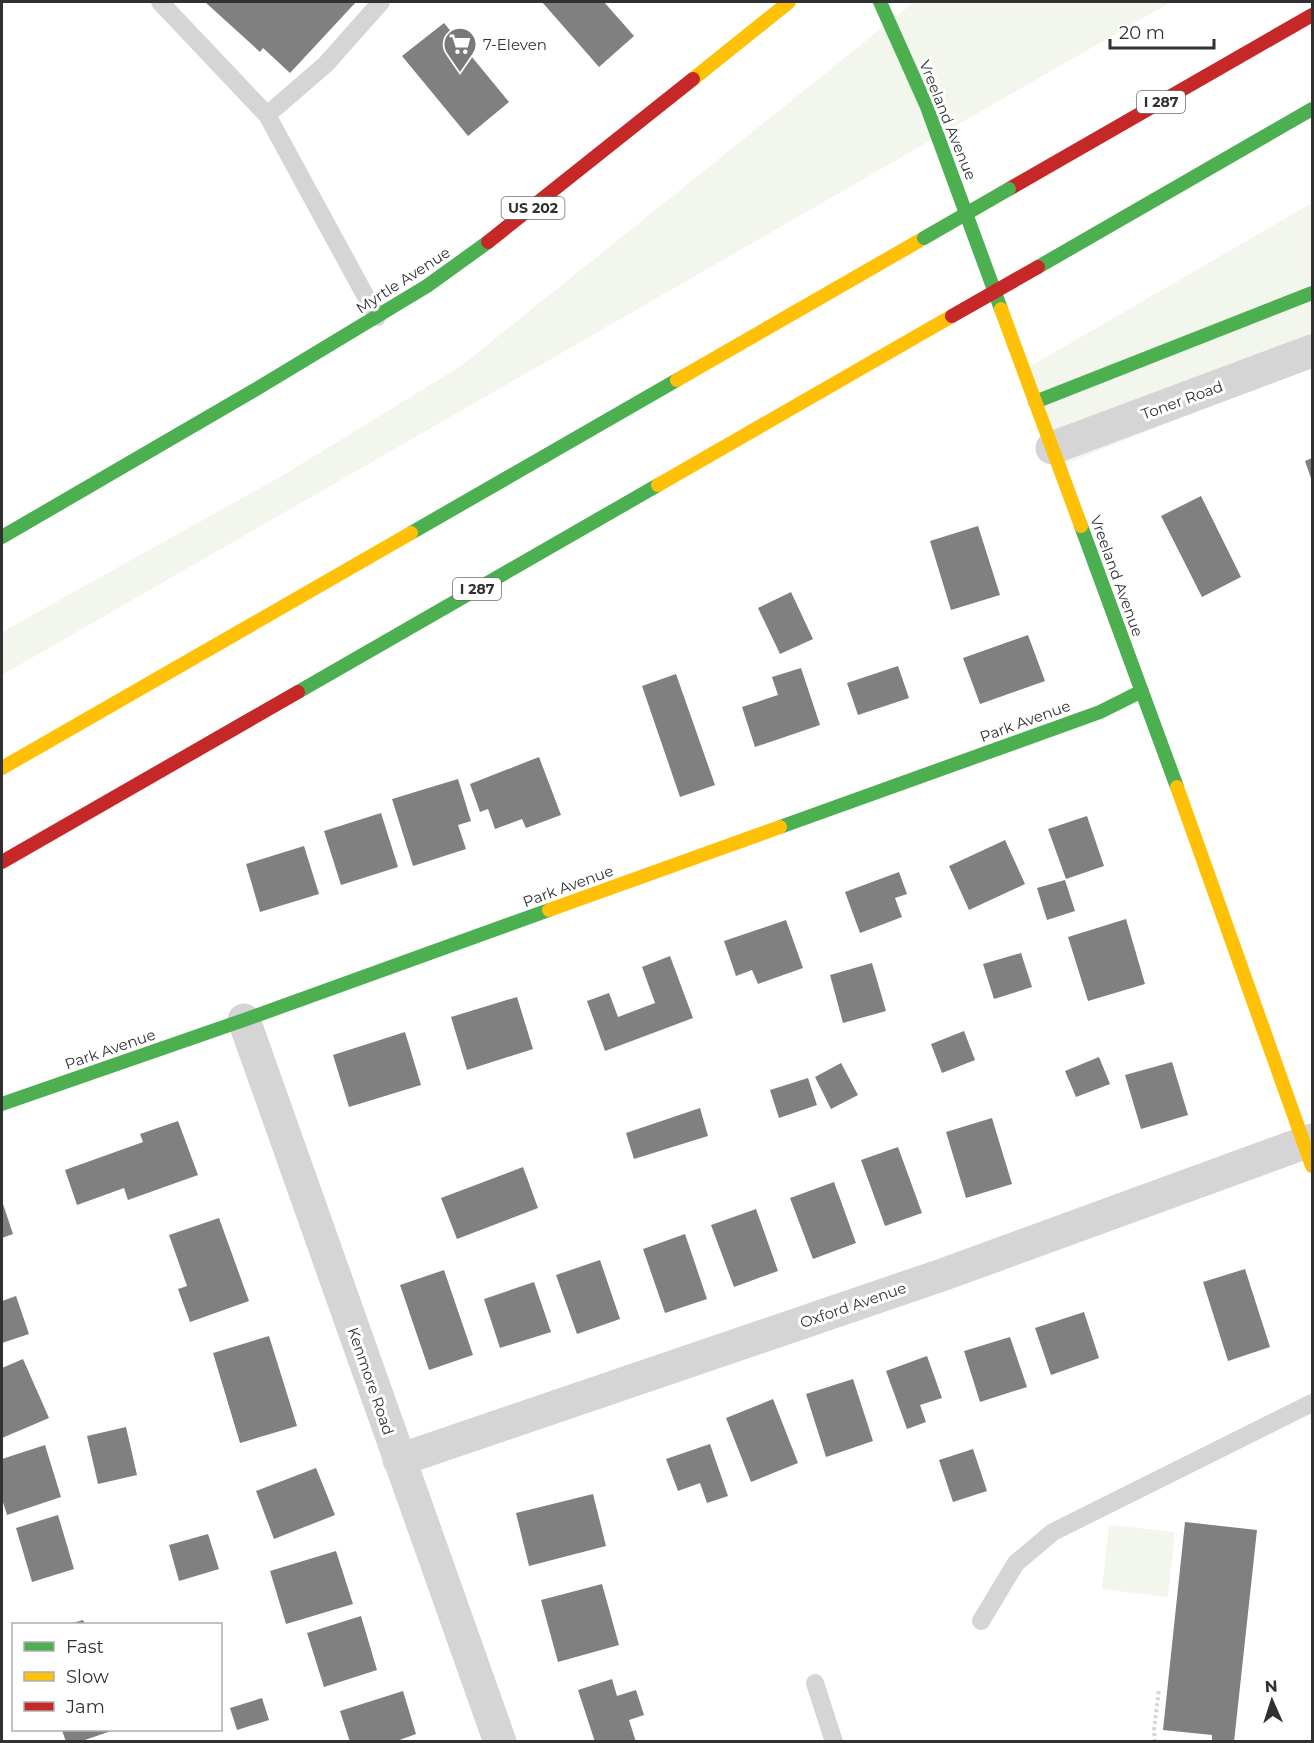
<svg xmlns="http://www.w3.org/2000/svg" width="1314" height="1743" font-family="Montserrat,sans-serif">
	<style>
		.green { fill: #f3f6ed }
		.building { fill: #808080 }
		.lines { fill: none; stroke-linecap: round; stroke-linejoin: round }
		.path { stroke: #d5d5d5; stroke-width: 4; stroke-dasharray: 3 3; stroke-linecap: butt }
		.lane { stroke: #d5d5d5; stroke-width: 18 }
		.street { stroke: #d5d5d5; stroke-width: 33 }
		.fast { stroke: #4caf50; stroke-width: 14 }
		.slow { stroke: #ffc107; stroke-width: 14 }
		.jam { stroke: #c62828; stroke-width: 14 }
		.fast-bridge { stroke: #4caf50; stroke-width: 14 }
		.jam-bridge { stroke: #c62828; stroke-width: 14 }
		.labels { text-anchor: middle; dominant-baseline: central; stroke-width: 6; stroke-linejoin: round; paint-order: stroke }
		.shield { fill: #fff; stroke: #6f6f6f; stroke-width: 1.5 }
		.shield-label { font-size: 14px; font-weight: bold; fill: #313131 }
		.poi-label { font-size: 15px; fill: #313131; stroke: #fff; text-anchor: start }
		.street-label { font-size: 15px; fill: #313131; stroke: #fff }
	</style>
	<rect width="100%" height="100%" fill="#fff"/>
	<path class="green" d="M914 2H1171L2 675V632L280 477 461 366Z
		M1312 203V366L1060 466 1024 370Z
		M1109 1525 1175 1532 1168 1597 1102 1589Z"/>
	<path class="building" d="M205 2H356L290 73 263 48 260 52Z
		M542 2H604L634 36 599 67Z
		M444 23 509 102 468 136 402 56Z
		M1312 458V481L1305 461Z
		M1201 496 1241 577 1202 597 1161 516Z
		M978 526 1000 595 951 610 930 541Z
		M791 592 813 639 780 654 758 608Z
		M1028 635 1045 681 980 704 963 658Z
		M898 666 909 698 858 715 847 683Z
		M801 668 820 725 755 747 742 707 778 695 772 677Z
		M676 674 715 785 680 797 642 686Z
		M539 757 561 815 526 828 522 819 495 829 488 809 480 812 470 784Z
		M458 779 471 821 458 825 466 849 413 866 392 799Z
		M381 813 398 867 341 885 324 831Z
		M1087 816 1104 866 1066 879 1048 829Z
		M1005 840 1025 884 969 910 949 866Z
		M304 846 319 894 260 912 246 864Z
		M899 872 907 894 895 898 902 917 860 933 845 892Z
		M1065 880 1075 911 1047 920 1037 888Z
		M1126 919 1145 984 1088 1001 1068 937Z
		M786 920 803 968 758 984 752 970 736 976 724 941Z
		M1021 953 1032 987 994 999 983 964Z
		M670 956 693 1018 605 1051 587 1001 609 993 618 1017 655 1003 642 967Z
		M872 963 886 1011 843 1023 830 975Z
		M517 997 533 1049 467 1070 451 1017Z
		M964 1031 975 1060 942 1073 931 1044Z
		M405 1032 421 1085 349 1107 333 1055Z
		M1099 1057 1110 1084 1076 1097 1065 1071Z
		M1172 1062 1188 1115 1141 1129 1125 1075Z
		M841 1063 858 1095 831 1109 815 1077Z
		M808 1078 817 1105 779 1118 770 1090Z
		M700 1108 708 1136 634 1159 626 1133Z
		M992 1118 1012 1184 966 1198 946 1132Z
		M178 1121 198 1175 128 1200 124 1188 77 1205 65 1170 143 1142 140 1134Z
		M898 1147 922 1213 885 1226 861 1160Z
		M523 1167 538 1208 457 1239 441 1198Z
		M834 1182 856 1243 813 1259 790 1198Z
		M2 1201 13 1234 2 1238Z
		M756 1209 778 1271 734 1287 711 1225Z
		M219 1218 249 1301 190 1322 178 1289 187 1286 169 1235Z
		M685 1234 707 1299 665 1313 643 1249Z
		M600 1260 620 1319 577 1334 556 1275Z
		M1245 1269 1270 1347 1228 1361 1203 1282Z
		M444 1270 473 1355 429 1370 400 1285Z
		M534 1282 551 1332 500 1348 484 1299Z
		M16 1296 29 1334 2 1343V1301Z
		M1084 1312 1099 1358 1051 1375 1035 1328Z
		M269 1336 297 1426 240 1443 213 1353Z
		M1010 1337 1027 1387 980 1402 964 1351Z
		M927 1356 942 1398 920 1405 926 1422 907 1429 886 1371Z
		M23 1359 49 1418 2 1438V1368Z
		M853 1379 873 1441 826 1457 806 1394Z
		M773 1399 798 1463 751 1482 726 1418Z
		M126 1427 137 1475 98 1484 87 1436Z
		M710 1444 728 1496 707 1503 700 1483 678 1491 666 1459Z
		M45 1445 61 1497 7 1515 2 1499V1459Z
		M973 1449 987 1491 953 1502 939 1460Z
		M316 1468 335 1515 274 1539 256 1491Z
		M593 1494 606 1546 529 1566 516 1513Z
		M58 1515 74 1569 32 1582 16 1528Z
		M1185 1522 1257 1530 1234 1742H1212V1735L1163 1730Z
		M208 1534 219 1569 179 1581 169 1545Z
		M336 1551 353 1604 286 1624 270 1571Z
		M602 1584 619 1645 558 1662 541 1600Z
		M361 1616 377 1670 324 1687 307 1633Z
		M83 1620 85 1624H69Z
		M612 1679 617 1696 636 1690 644 1715 629 1720 636 1742H595L578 1690Z
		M403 1691 416 1734 394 1742H350L340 1711Z
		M262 1698 269 1720 237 1730 230 1708Z
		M62 1730H114L79 1742H66Z"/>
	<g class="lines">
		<path class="path" d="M1155 1742 1154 1730 1159 1689"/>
		<path class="lane" d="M160 2 267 115 377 317
			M267 115 326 64 381 2
			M981 1621 1016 1563 1053 1532 1312 1403
			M815 1683 834 1742"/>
		<path class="street" d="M1052 448 1312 351
			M244 1020 500 1742
			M399 1460 942 1275 1312 1140"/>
		<path class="fast" d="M880 2 927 107 1001 309
			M1038 267 1312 109
			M1035 402 1312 293
			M1081 526 1177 787
			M411 533 677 380
			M2 537 258 388 427 286 488 242
			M298 692 658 485
			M780 827 1100 712 1142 691
			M2 1104 244 1020 549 910"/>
		<path class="slow" d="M693 79 789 2
			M1001 309 1081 526
			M677 380 924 238
			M658 485 952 316
			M2 768 411 533
			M1177 787 1312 1166
			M549 910 780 827"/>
		<path class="jam" d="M1009 189 1312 15
			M488 242 693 79
			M2 862 298 692"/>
		<path class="fast-bridge" d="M924 238 1009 189"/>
		<path class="jam-bridge" d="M952 316 1038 267"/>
	</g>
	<defs>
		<symbol id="supermarket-pin" viewBox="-11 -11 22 30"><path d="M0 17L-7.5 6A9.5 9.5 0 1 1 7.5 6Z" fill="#797979" stroke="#fff"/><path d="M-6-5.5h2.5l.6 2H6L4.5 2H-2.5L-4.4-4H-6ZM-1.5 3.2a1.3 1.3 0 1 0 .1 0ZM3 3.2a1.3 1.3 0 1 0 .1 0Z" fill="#fff"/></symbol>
	</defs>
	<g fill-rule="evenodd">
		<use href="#supermarket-pin" x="441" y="25" width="38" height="52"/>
	</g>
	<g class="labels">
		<g class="shield">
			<rect x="1137" y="91" width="48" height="22" rx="4.5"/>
			<rect x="501.5" y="197" width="63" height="22" rx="4.5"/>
			<rect x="453" y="578" width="48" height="22" rx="4.5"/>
		</g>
		<g class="shield-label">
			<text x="1161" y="102">I 287</text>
			<text x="533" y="208">US 202</text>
			<text x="477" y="589">I 287</text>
		</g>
		<g class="poi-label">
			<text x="483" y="44">7-Eleven</text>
		</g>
		<g class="street-label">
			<text transform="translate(948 120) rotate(68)">Vreeland Avenue</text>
			<text transform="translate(403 280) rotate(-33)">Myrtle Avenue</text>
			<text transform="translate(1182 400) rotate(-20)">Toner Road</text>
			<text transform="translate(1117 576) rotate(70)">Vreeland Avenue</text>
			<text transform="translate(1025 721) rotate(-20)">Park Avenue</text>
			<text transform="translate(568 886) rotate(-20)">Park Avenue</text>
			<text transform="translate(110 1049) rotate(-19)">Park Avenue</text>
			<text transform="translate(853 1305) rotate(-19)">Oxford Avenue</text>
			<text transform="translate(371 1381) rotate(71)">Kenmore Road</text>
		</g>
	</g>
	<rect width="1314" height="1743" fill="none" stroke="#313131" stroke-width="6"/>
	<rect x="12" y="1623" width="210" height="108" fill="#ffffff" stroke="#adadad" stroke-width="1.5"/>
	<rect x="24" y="1642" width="30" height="9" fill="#4caf50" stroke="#adadad" stroke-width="1.5"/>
	<text x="66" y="1653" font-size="18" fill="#313131">Fast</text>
	<rect x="24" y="1672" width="30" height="9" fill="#ffc107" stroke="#adadad" stroke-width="1.5"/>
	<text x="66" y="1683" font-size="18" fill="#313131">Slow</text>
	<rect x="24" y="1702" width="30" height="9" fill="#c62828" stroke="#adadad" stroke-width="1.5"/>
	<text x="66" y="1713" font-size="18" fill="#313131">Jam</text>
	<g transform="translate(1272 1701) rotate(357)" stroke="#ffffff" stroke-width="4.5" paint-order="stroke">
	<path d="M0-4.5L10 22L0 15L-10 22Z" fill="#313131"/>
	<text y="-9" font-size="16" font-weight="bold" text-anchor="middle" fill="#313131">N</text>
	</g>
	<path d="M1110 39v9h104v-9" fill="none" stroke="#313131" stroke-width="3"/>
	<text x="1119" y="39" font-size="18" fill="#313131" stroke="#ffffff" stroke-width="4.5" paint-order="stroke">20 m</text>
</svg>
